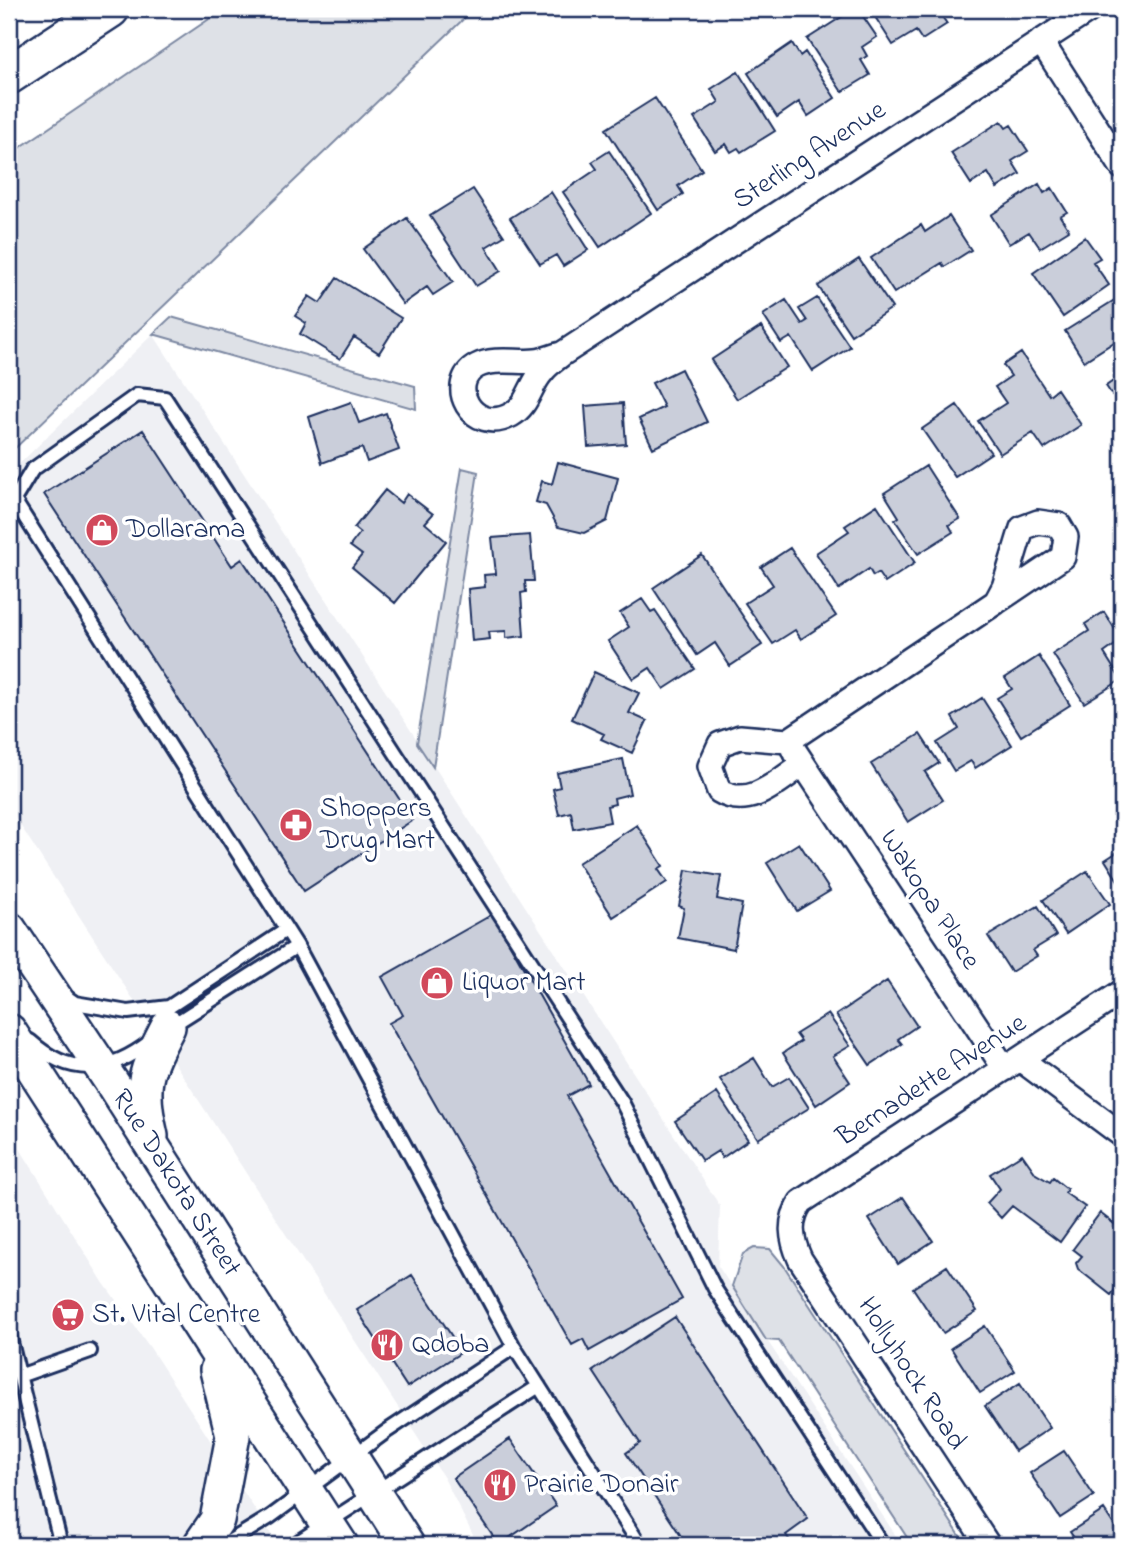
<svg xmlns="http://www.w3.org/2000/svg" width="1131" height="1554" font-family="'Indie Flower',sans-serif">
	<style>
		.built { fill: #eff0f4 }
		.green { fill: #dee1e7; stroke: #7c88a2; stroke-width: 2 }
		.building { fill: #caceda; stroke: #1b2f5e; stroke-width: 2 }
		.lines { fill: none; stroke-linecap: round; stroke-linejoin: round }
		.service-casing { stroke: #1b2f5e; stroke-width: 18 }
		.minor-casing { stroke: #1b2f5e; stroke-width: 28 }
		.secondary-casing { stroke: #1b2f5e; stroke-width: 38 }
		.primary-casing { stroke: #1b2f5e; stroke-width: 42 }
		.service { stroke: #fff; stroke-width: 12 }
		.minor { stroke: #fff; stroke-width: 23 }
		.secondary { stroke: #fff; stroke-width: 33 }
		.primary { stroke: #fff; stroke-width: 37 }
		.labels { text-anchor: middle; dominant-baseline: central; stroke-width: 7; stroke-linejoin: round; paint-order: stroke }
		.street-label { font-size: 28px; fill: #1b2f5e; stroke: #fff }
		.poi-label { font-size: 28px; fill: #1b2f5e; stroke: #fff; text-anchor: start }
	</style>
	<rect width="100%" height="100%" fill="#fff"/>
	<filter id="ink" filterUnits="userSpaceOnUse"><feTurbulence type="fractalNoise" baseFrequency=".0143" numOctaves="2"/><feDisplacementMap in="SourceGraphic" scale="14" xChannelSelector="R" yChannelSelector="G"/><feConvolveMatrix kernelMatrix="1 2 1 2 8 2 1 2 1" color-interpolation-filters="sRGB"/></filter>
	<g filter="url(#ink)">
		<path class="built" d="M153 334 720 1206 718 1266 902 1545H478L444 1478 9 808V474Z
			M9 1131 103 1282 151 1349 278 1545H9Z"/>
		<path class="green" d="M224 9H474L9 454V155Z
			M171 317 415 386 416 409 153 334Z
			M462 468 478 472 433 767 417 743Z
			M754 1248 770 1249 784 1266 966 1545H912L779 1341 766 1340 732 1286 743 1254Z"/>
		<path class="building" d="M854 9H858L877 37 862 47 867 56 861 60 870 75 842 92 807 39Z
			M870 9H937L947 24 922 40 916 31 893 45Z
			M792 43 800 56 805 52 835 98 808 116 799 102 777 117 748 73Z
			M738 72 775 131 741 152 738 148 731 152 726 144 715 151 694 118 719 102 711 89Z
			M655 98 702 170 678 186 683 194 658 210 606 129Z
			M1001 121 1006 128 1011 125 1028 151 1012 161 1020 174 997 188 988 173 971 184 951 153Z
			M609 151 651 213 600 247 563 192 597 169 592 162Z
			M1039 184 1044 193 1052 188 1067 212 1060 216 1069 230 1040 248 1029 232 1009 244 991 215Z
			M473 189 504 236 486 247 501 271 476 286 430 216Z
			M551 192 588 250 563 266 556 255 540 264 510 218Z
			M949 216 971 250 944 267 942 263 894 293 871 258 921 225 925 232Z
			M407 218 453 282 433 295 427 287 403 304 363 249Z
			M1085 237 1100 258 1093 262 1109 285 1063 317 1033 273Z
			M859 259 892 308 851 335 818 286Z
			M337 278 401 318 379 353 354 337 340 359 300 334 306 323 295 316 309 296 320 303Z
			M1121 296 1122 337 1084 361 1065 331Z
			M817 298 850 347 813 371 791 337 781 343 763 315 786 300 802 324 807 321 799 309Z
			M761 327 787 367 737 399 711 360Z
			M1021 353 1049 395 1057 389 1081 425 1044 449 1033 433 1000 454 978 421 1006 403 995 387 1011 376 1003 365Z
			M681 369 707 422 653 448 639 419 664 407 652 383Z
			M1122 375V410L1106 386Z
			M351 402 359 423 386 413 399 450 367 462 362 448 322 463 309 417Z
			M623 403 626 444 588 447 585 406Z
			M957 405 991 453 955 477 922 429Z
			M143 430 232 566 242 559 413 820 304 891 44 494Z
			M558 462 618 478 607 521 584 533 558 527 546 505 536 502 542 481 552 484Z
			M926 466 960 519 949 525 953 532 918 554 895 520 899 517 884 493Z
			M385 490 401 503 407 494 433 514 425 523 446 541 395 603 352 567 362 555 350 546 360 533 354 528Z
			M877 505 915 563 885 583 878 573 873 576 869 569 839 589 816 553 849 531 845 526Z
			M530 535 534 581H525L526 592 521 593 524 636 506 638V631L489 632 490 639 472 641 468 589 485 587 484 575 496 574 492 538Z
			M790 548 836 616 801 639 795 630 773 644 745 603 773 585 761 567Z
			M702 555 762 645 730 666 715 643 697 655 653 588Z
			M642 599 651 612 655 610 695 669 664 689 650 668 633 679 608 641 629 627 620 613Z
			M1104 612 1122 640 1104 653 1121 680 1084 703 1053 654 1089 631 1085 624Z
			M1039 656 1070 705 1021 736 997 698 1012 689 1005 678Z
			M594 672 639 693 629 713 647 721 632 753 601 739 604 734 572 719Z
			M982 698 1012 745 975 768 971 761 954 771 937 743 959 729 952 717Z
			M920 734 939 763 925 772 943 800 908 822 871 764Z
			M623 759 630 794 614 798 615 804 607 806 610 822 574 829 571 812 559 815 553 789 560 787 557 773Z
			M637 825 663 866 658 869 667 882 613 917 578 863Z
			M799 843 830 891 797 911 767 863Z
			M1122 849V887L1105 860Z
			M686 870 721 876 717 899 742 904 734 949 678 938 684 908 679 906Z
			M1087 871 1110 904 1066 934 1043 900Z
			M1038 906 1056 936 1033 950 1037 956 1011 972 988 936Z
			M493 914 589 1084 567 1096 682 1299 589 1351 583 1339 572 1345 389 1023 403 1015 382 977Z
			M887 981 917 1026 898 1039 902 1044 870 1065 836 1015Z
			M828 1014 850 1046 833 1056 850 1082 816 1105 783 1053 801 1041 796 1034Z
			M754 1058 772 1087 789 1077 809 1108 758 1139 720 1079Z
			M717 1093 748 1140 722 1158 718 1151 702 1161 675 1121Z
			M1022 1154 1036 1174 1050 1182 1053 1178 1067 1189 1065 1193 1085 1207 1060 1242 1012 1206 1001 1218 987 1203 1000 1189 990 1174Z
			M903 1197 933 1241 898 1264 869 1219Z
			M1100 1213 1122 1230V1241L1118 1247 1122 1249V1280L1111 1295 1078 1269 1076 1263 1082 1256 1073 1249Z
			M947 1266 977 1311 943 1333 913 1288Z
			M412 1275 462 1352 407 1387 357 1310Z
			M675 1317 808 1519 786 1535 793 1545H687L626 1453 640 1443 593 1371Z
			M985 1326 1015 1371 980 1393 951 1348Z
			M1020 1383 1050 1428 1015 1451 985 1406Z
			M510 1439 556 1506 499 1545 453 1478Z
			M1064 1451 1094 1496 1060 1518 1030 1473Z
			M1104 1510 1122 1537V1545H1079L1070 1532Z"/>
		<g class="lines">
			<defs>
				<path id="service" d="M65 996 75 1003 128 1012 169 1007 286 930
					M168 1028 297 946
					M30 1041C70 1077 109 1074 151 1041
					M9 1334 61 1545
					M19 1376 90 1351
					M224 1545 270 1517 387 1431 514 1347
					M293 1545 539 1386
					M640 1545 514 1347 297 946 14 500 32 470 137 395 165 398 622 1102 715 1289 883 1545"/>
				<path id="minor" d="M1041 41 1122 167
					M562 354C553 356 545 360 536 361 518 363 494 357 477 366 445 383 472 436 511 415 528 406 530 385 542 372 547 365 555 360 562 354L1091 9
					M996 602 1063 557 1066 537 1059 525 1038 522 1022 528 1004 587 996 602 788 741 1005 1069
					M788 741 740 737 720 744 710 766 719 791C750 810 778 781 803 764
					M1020 1059 1122 1135
					M988 1545 800 1259C791 1239 788 1221 801 1202L1122 992"/>
				<g id="secondary">
					<path id="s1" d="M9 929 114 1086 407 1545"/>
					<path d="M9 1031 341 1545"/>
					<path d="M151 1136C139 1085 144 1073 168 1027"/>
					<path d="M200 1545 217 1520 233 1436 217 1370"/>
				</g>
				<path id="primary" d="M9 75 110 9"/>
			</defs>
			<use href="#service" class="service-casing"/>
			<use href="#minor" class="minor-casing"/>
			<use href="#secondary" class="secondary-casing"/>
			<use href="#primary" class="primary-casing"/>
			<use href="#service" class="service"/>
			<use href="#minor" class="minor"/>
			<use href="#secondary" class="secondary"/>
			<use href="#primary" class="primary"/>
		</g>
	</g>
	<defs>
		<symbol id="shop-disc" viewBox="-11 -11 22 22"><circle r="9.5" fill="#d1495b" stroke="#fff"/><path d="M-5-2.5h2.3a2.7 3.5 0 0 1 5.4 0H5L5.5 6h-11ZM-1.5-2.5h3a1.5 2.3 0 0 0-3 0Z" fill="#fff"/></symbol>
		<symbol id="pharmacy-disc" viewBox="-11 -11 22 22"><circle r="9.5" fill="#d1495b" stroke="#fff"/><path d="M-2-6h4v4h4v4h-4v4h-4v-4h-4v-4h4Z" fill="#fff"/></symbol>
		<symbol id="supermarket-disc" viewBox="-11 -11 22 22"><circle r="9.5" fill="#d1495b" stroke="#fff"/><path d="M-6-5.5h2.5l.6 2H6L4.5 2H-2.5L-4.4-4H-6ZM-1.5 3.2a1.3 1.3 0 1 0 .1 0ZM3 3.2a1.3 1.3 0 1 0 .1 0Z" fill="#fff"/></symbol>
		<symbol id="restaurant-disc" viewBox="-11 -11 22 22"><circle r="9.5" fill="#d1495b" stroke="#fff"/><path d="M-5-6h1v4h1v-4h1v4h1v-4h1v5L-1.5 .5V6h-2V.5L-5-1ZM5-6V6H3V1.5H1.5Q1.5-4 5-6Z" fill="#fff"/></symbol>
	</defs>
	<g fill-rule="evenodd">
		<use href="#shop-disc" x="83" y="511" width="38" height="38"/>
		<use href="#pharmacy-disc" x="277" y="806" width="38" height="38"/>
		<use href="#shop-disc" x="418" y="964" width="38" height="38"/>
		<use href="#supermarket-disc" x="49" y="1296" width="38" height="38"/>
		<use href="#restaurant-disc" x="368" y="1326" width="38" height="38"/>
		<use href="#restaurant-disc" x="481" y="1466" width="38" height="38"/>
	</g>
	<g class="labels">
		<g class="street-label">
			<text transform="translate(810 156) rotate(-33)">Sterling Avenue</text>
			<text transform="translate(929 900) rotate(57)">Wakopa Place</text>
			<text transform="translate(932 1081) rotate(-33)">Bernadette Avenue</text>
			<text stroke="none"><textPath href="#s1" startOffset="304">Rue Dakota Street</textPath></text>
			<text transform="translate(911 1374) rotate(57)">Hollyhock Road</text>
		</g>
		<g class="poi-label">
			<text x="126" y="530">Dollarama</text>
			<text x="320" y="809">Shoppers<tspan x="320" dy="32">Drug Mart</tspan></text>
			<text x="462" y="983">Liquor Mart</text>
			<text x="92" y="1315">St. Vital Centre</text>
			<text x="412" y="1345">Qdoba</text>
			<text x="524" y="1485">Prairie Donair</text>
		</g>
	</g>
	<rect width="1131" height="1554" fill="none" stroke="#fff" stroke-width="35"/>
	<rect x="18" y="18" width="1096" height="1519" fill="none" stroke="#1b2f5e" stroke-width="2.5" filter="url(#ink)"/>
</svg>
